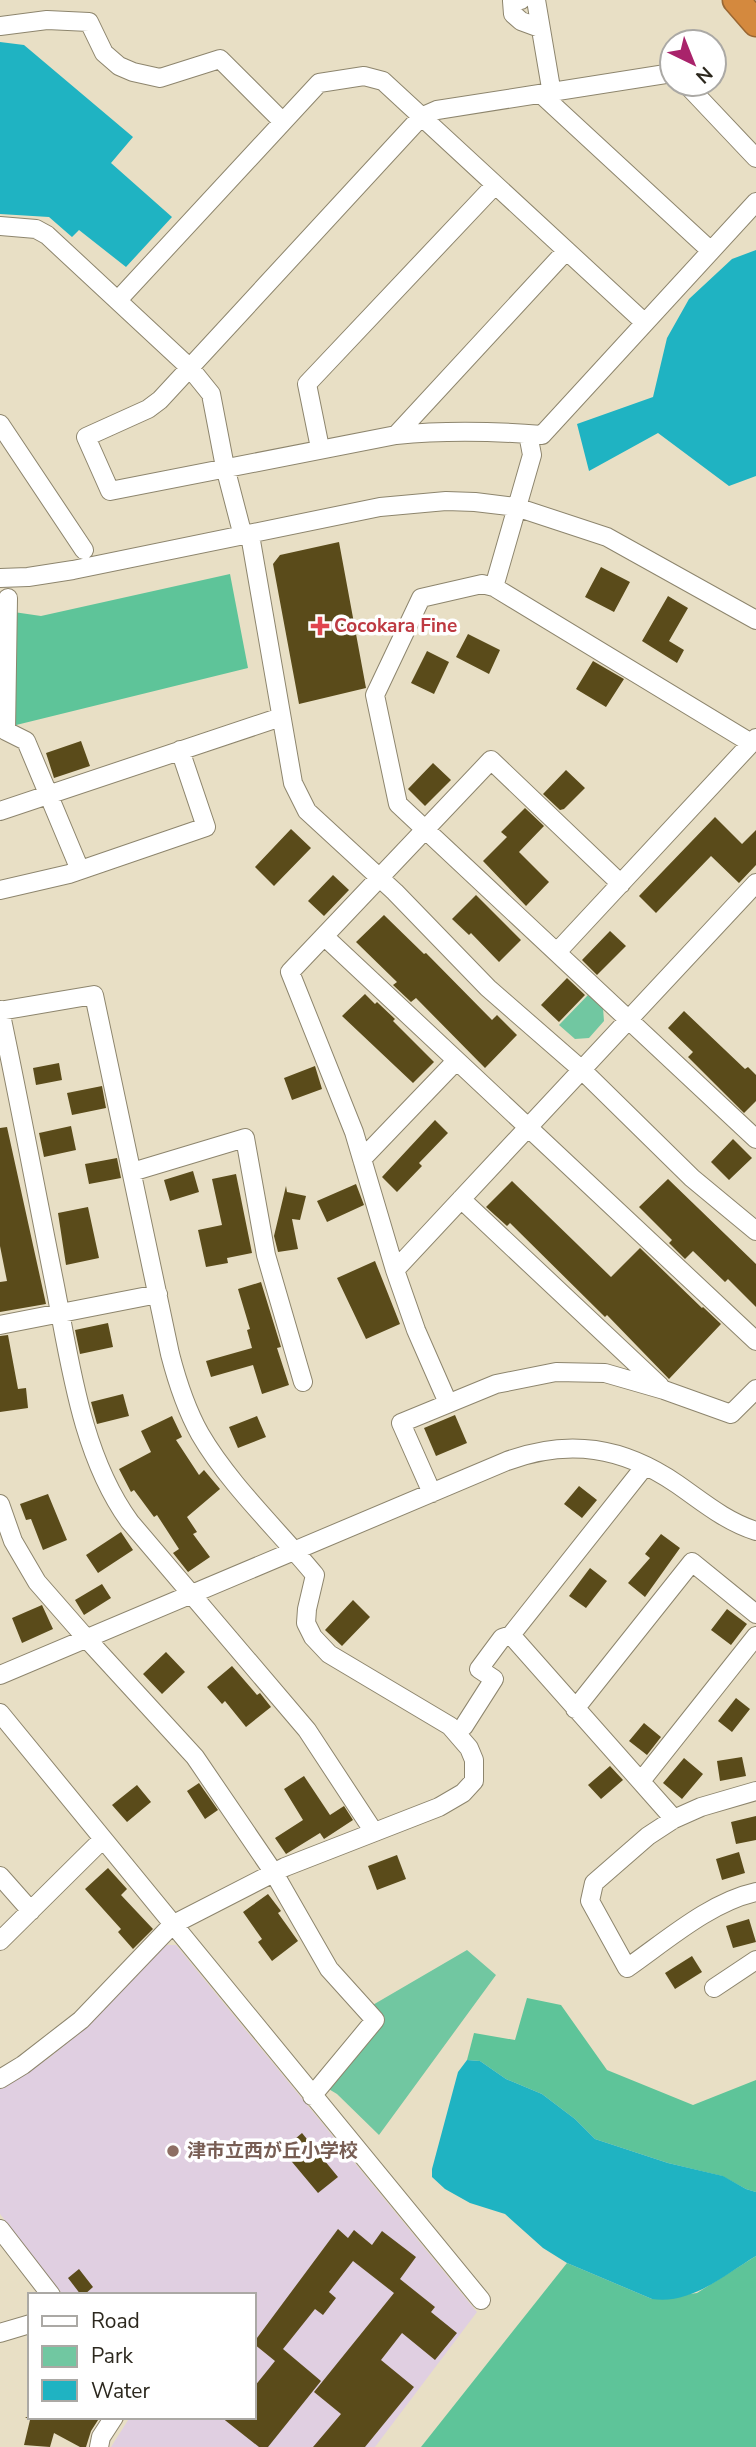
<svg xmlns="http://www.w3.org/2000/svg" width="756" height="2447" font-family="'Nunito Sans','Noto Sans JP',sans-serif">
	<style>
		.education { fill: #e0cfe1 }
		.green { fill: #71c7a1 }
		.forest { fill: #5ec499 }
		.water { fill: #1fb3c2 }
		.building { fill: #5a4b1a }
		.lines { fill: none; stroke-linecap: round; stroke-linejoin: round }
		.minor-casing { stroke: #8d856d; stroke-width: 20 }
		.highway-casing { stroke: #996733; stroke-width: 29 }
		.minor { stroke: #fff; stroke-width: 18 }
		.highway { stroke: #d4893e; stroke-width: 26 }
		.health-dot { fill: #e0444e; stroke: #fff; stroke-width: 2.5 }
		.education-dot { fill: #8d6e63; stroke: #fff; stroke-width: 2.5 }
		.labels { text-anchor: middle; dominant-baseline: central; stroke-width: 7; stroke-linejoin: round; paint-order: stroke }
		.health-label { font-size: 19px; font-weight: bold; fill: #be3a42; stroke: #fff; text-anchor: start }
		.education-label { font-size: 19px; font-weight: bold; fill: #785e54; stroke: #fff; text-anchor: start }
	</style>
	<rect width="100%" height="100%" fill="#e8dfc5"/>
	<path class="education" d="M166 1945H176L477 2312 375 2447H111L130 2417H254V2295H63L0 2214V2089L49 2058 93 2020Z"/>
	<path class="green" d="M588 995 603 1008 604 1021 589 1038 575 1039 559 1025Z
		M467 1950 496 1975 379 2135 337 2094 327 2088 384 2021 371 2006Z"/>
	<path class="forest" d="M230 574 248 668 4 728 0 610 41 616Z
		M527 1998 561 2005 607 2070 693 2105 756 2080V2192L746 2189 722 2176 668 2163 595 2139 575 2119 542 2094 506 2079 480 2061 467 2060 474 2033 515 2040Z
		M756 2256V2447H421L567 2263 652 2299 697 2293Z"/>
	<path class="water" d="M0 42 24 45 133 137 111 163 172 217 126 267 79 230 72 237 49 217 0 214Z
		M756 250V476L729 486 658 433 589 471 577 424 653 397 667 338 689 299 732 259Z
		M467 2060 480 2061 506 2079 542 2094 575 2119 595 2139 668 2163 723 2176 746 2189 756 2192V2256C724 2275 691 2305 652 2299L567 2263 543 2248 505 2214 470 2203 445 2189 432 2177V2169L458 2072Z"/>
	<path class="building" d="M339 542 366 688 299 704 273 564 280 555Z
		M601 567 630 582 614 612 585 597Z
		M668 596 688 608 669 641 684 650 677 663 642 641Z
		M468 634 500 650 489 674 456 657Z
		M427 651 449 662 434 694 411 683Z
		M593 661 624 679 606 707 576 689Z
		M81 741 90 766 54 778 46 753Z
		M433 763 451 780 425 806 408 789Z
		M566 770 585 788 564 809 560 810 543 794Z
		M525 808 544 826 519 852 549 882 526 906 483 861 507 837 501 832Z
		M715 817 742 844 756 830V865L739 883 711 856 656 913 639 896Z
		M291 829 311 848 274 886 255 867Z
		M333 875 349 890 324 916 308 901Z
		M476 895 521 940 499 962 471 933 469 935 452 919Z
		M384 915 424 954 426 953 492 1020 497 1015 517 1035 485 1068 416 998 411 1002 393 985 397 982 356 942Z
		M610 931 626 946 597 975 582 960Z
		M567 978 585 995 559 1022 541 1005Z
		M365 994 375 1004 377 1002 395 1019 393 1021 434 1062 413 1083 342 1016Z
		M684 1011 745 1069 748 1067 756 1075V1101L744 1113 688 1057 693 1052 668 1028Z
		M59 1063 62 1080 36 1085 33 1068Z
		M315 1066 322 1089 292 1100 284 1078Z
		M102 1086 106 1108 72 1115 67 1093Z
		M435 1120 448 1133 419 1163 422 1166 397 1192 382 1177Z
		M71 1126 76 1150 44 1157 39 1133Z
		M7 1127 46 1304 0 1312V1282L7 1281 0 1246V1128Z
		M733 1139 752 1158 729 1180 711 1162Z
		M117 1158 121 1178 89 1184 85 1164Z
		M193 1171 199 1192 170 1201 164 1180Z
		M236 1174 252 1253 227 1258 228 1263 206 1267 198 1230 222 1225 212 1179Z
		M668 1179 756 1264V1307L728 1279 725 1282 693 1251 685 1259 669 1243 672 1240 639 1207Z
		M512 1181 611 1277 640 1248 702 1308 703 1307 721 1324 669 1379 607 1315 605 1317 510 1223 507 1226 486 1207Z
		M356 1184 364 1205 327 1222 317 1201Z
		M286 1186 287 1192 306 1196 300 1220 292 1219 298 1249 278 1252 274 1236Z
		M88 1207 99 1258 66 1265 58 1213Z
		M375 1261 400 1324 366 1339 337 1278Z
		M261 1282 281 1347 277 1348 289 1385 262 1394 253 1365 211 1377 206 1361 252 1348 247 1330 250 1329 238 1289Z
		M108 1323 113 1347 80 1354 75 1330Z
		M8 1335 18 1389 26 1388 28 1408 0 1412V1336Z
		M123 1394 129 1416 97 1424 91 1402Z
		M455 1415 467 1443 436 1456 424 1428Z
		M172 1416 182 1437 176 1440 199 1475 204 1470 220 1489 187 1517 197 1532 193 1534 210 1557 188 1572 173 1553 179 1549 157 1515 154 1517 134 1490 131 1492 119 1469 151 1452 141 1431Z
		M257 1416 266 1437 238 1448 229 1427Z
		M579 1486 597 1500 582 1518 564 1504Z
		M48 1494 67 1540 43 1550 31 1519 26 1520 20 1504Z
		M121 1532 133 1550 98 1573 86 1555Z
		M661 1534 680 1548 645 1597 628 1583 650 1558 645 1554Z
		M590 1568 607 1581 586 1608 569 1596Z
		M102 1584 111 1598 84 1615 75 1600Z
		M353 1600 370 1617 342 1646 325 1630Z
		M42 1605 53 1629 22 1643 12 1618Z
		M727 1609 747 1624 731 1645 711 1630Z
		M166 1652 185 1672 162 1694 143 1674Z
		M232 1666 257 1695 260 1693 271 1707 246 1727 225 1701 222 1704 207 1687Z
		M736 1698 750 1709 732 1732 718 1721Z
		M644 1723 661 1737 647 1755 629 1741Z
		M742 1757 746 1776 720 1781 717 1761Z
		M684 1758 703 1774 682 1799 663 1783Z
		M610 1766 623 1780 601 1799 588 1785Z
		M304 1776 330 1815 344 1806 353 1820 324 1839 320 1833 286 1854 275 1838 303 1820 284 1789Z
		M199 1783 218 1810 205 1819 187 1791Z
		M137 1785 151 1802 127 1822 112 1805Z
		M756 1816V1840L736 1844 731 1822Z
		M739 1852 745 1873 722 1880 716 1859Z
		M397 1855 406 1879 377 1890 368 1866Z
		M108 1868 127 1889 121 1895 153 1929 133 1949 118 1932 121 1929 85 1889Z
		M268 1894 281 1911 278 1913 298 1941 272 1961 258 1942 262 1939 243 1912Z
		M749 1919 756 1942 733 1948 726 1926Z
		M692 1956 702 1972 675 1989 665 1973Z
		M302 2133 338 2177 318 2193 282 2150Z
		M338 2229 348 2238 354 2230 372 2245 382 2231 416 2257 400 2279 435 2307 431 2312 457 2333 435 2360 402 2333 381 2360 414 2387 365 2447H313L341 2414 314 2392 394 2293 353 2261 329 2292 336 2298 323 2315 315 2309 283 2349 321 2381 268 2447H259L221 2417H254V2387L275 2361 254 2344V2342Z
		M79 2269 93 2287 84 2295H81L68 2278Z
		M25 2417H100L91 2431 86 2447H80L54 2433 50 2447 24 2445 30 2420Z"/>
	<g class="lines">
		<defs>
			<path id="minor" d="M521 0 512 1 513 14 521 21 540 28
				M536 0 552 94
				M0 26 47 20 89 22 104 53 119 66 133 72 160 78 220 59 283 122
				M672 73 437 110 421 117 160 400 148 409 86 437 110 491 396 435C445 430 493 431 542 435L756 202
				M686 84 756 158
				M542 95 711 251
				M0 226 36 229 47 235 190 368 211 394 225 467 243 536
				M118 300 319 83 364 76 383 81 645 323
				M0 424 84 550
				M396 435 566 251
				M320 448 307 384 495 185
				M250 535 293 783 307 811 395 892 488 988 582 1070 692 1178 756 1231
				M0 578 28 577 73 570 380 507 446 501 475 502 516 507 607 537 756 620
				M494 587 532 455 528 434
				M8 598 6 731 26 741 80 870
				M751 743 494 587 482 584 421 598 375 695 398 804 756 1139
				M0 811 281 717
				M621 884 491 760 290 972 354 1132 395 1270 756 883
				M0 890 69 874 206 827 180 750
				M325 937 756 1341
				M557 952 756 738
				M0 1010C19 1100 36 1191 54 1281 70 1361 81 1455 130 1522L307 1730 374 1832
				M0 1011 94 995 170 1354C177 1381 186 1409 200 1434 229 1484 278 1530 315 1575L307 1609 306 1623 313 1637 329 1654 450 1726 469 1748 474 1760V1781L463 1793 439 1807 285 1867 172 1925 81 2020 23 2065 0 2079
				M362 1159 456 1061
				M132 1172 245 1138 266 1255 303 1382
				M461 1199 660 1386
				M395 1270 416 1330 448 1403
				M0 1325 158 1294
				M645 1466 511 1635 674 1819
				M432 1493 401 1423 496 1384 556 1372 605 1373 664 1390 731 1414 756 1389
				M0 1504 13 1541 37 1582 86 1638 195 1757 274 1873 329 1969 375 2020 312 2096
				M0 1675 507 1461C569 1438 623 1447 677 1484 703 1502 725 1521 756 1531
				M575 1709 692 1562 756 1614
				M0 1713 481 2300
				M456 1733 464 1726 494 1679 479 1669 502 1638 511 1635
				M641 1781 756 1636
				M756 1791 701 1807 674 1819 648 1836 594 1883 590 1901 627 1968C666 1941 710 1902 756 1892
				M0 1876 31 1911
				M0 1941 102 1840
				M714 1988 756 1960
				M0 2229 51 2295
				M0 2333 30 2324
				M99 2447 101 2437 114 2417"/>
			<path id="highway" d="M736 0 756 23"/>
		</defs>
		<use href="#minor" class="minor-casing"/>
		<use href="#highway" class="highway-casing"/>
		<use href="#minor" class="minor"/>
		<use href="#highway" class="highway"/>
	</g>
	<path class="health-dot" d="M316.5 615.5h7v7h7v7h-7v7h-7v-7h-7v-7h7z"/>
	<circle class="education-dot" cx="173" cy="2151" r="7"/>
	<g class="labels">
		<g class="health-label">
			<text x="334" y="626">Cocokara Fine</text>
		</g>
		<g class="education-label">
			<text x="187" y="2151">津市立西が丘小学校</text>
		</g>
	</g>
	<rect x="28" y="2293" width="228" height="126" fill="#ffffff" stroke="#aba9a5" stroke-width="2"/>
	<rect x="42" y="2316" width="35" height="10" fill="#ffffff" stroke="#aba9a5" stroke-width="2"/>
	<text x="91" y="2328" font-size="21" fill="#2c281e">Road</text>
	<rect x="42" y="2346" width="35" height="21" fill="#71c7a1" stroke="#aba9a5" stroke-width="2"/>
	<text x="91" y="2363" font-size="21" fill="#2c281e">Park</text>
	<rect x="42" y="2380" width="35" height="21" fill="#1fb3c2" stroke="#aba9a5" stroke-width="2"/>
	<text x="91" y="2398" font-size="21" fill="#2c281e">Water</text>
	<g transform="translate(693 63) rotate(137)"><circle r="33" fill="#ffffff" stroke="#aba9a5" stroke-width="2"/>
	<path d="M0-5L12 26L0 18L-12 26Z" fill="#a9236b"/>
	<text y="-10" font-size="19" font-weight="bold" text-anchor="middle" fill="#2c281e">N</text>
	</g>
</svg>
